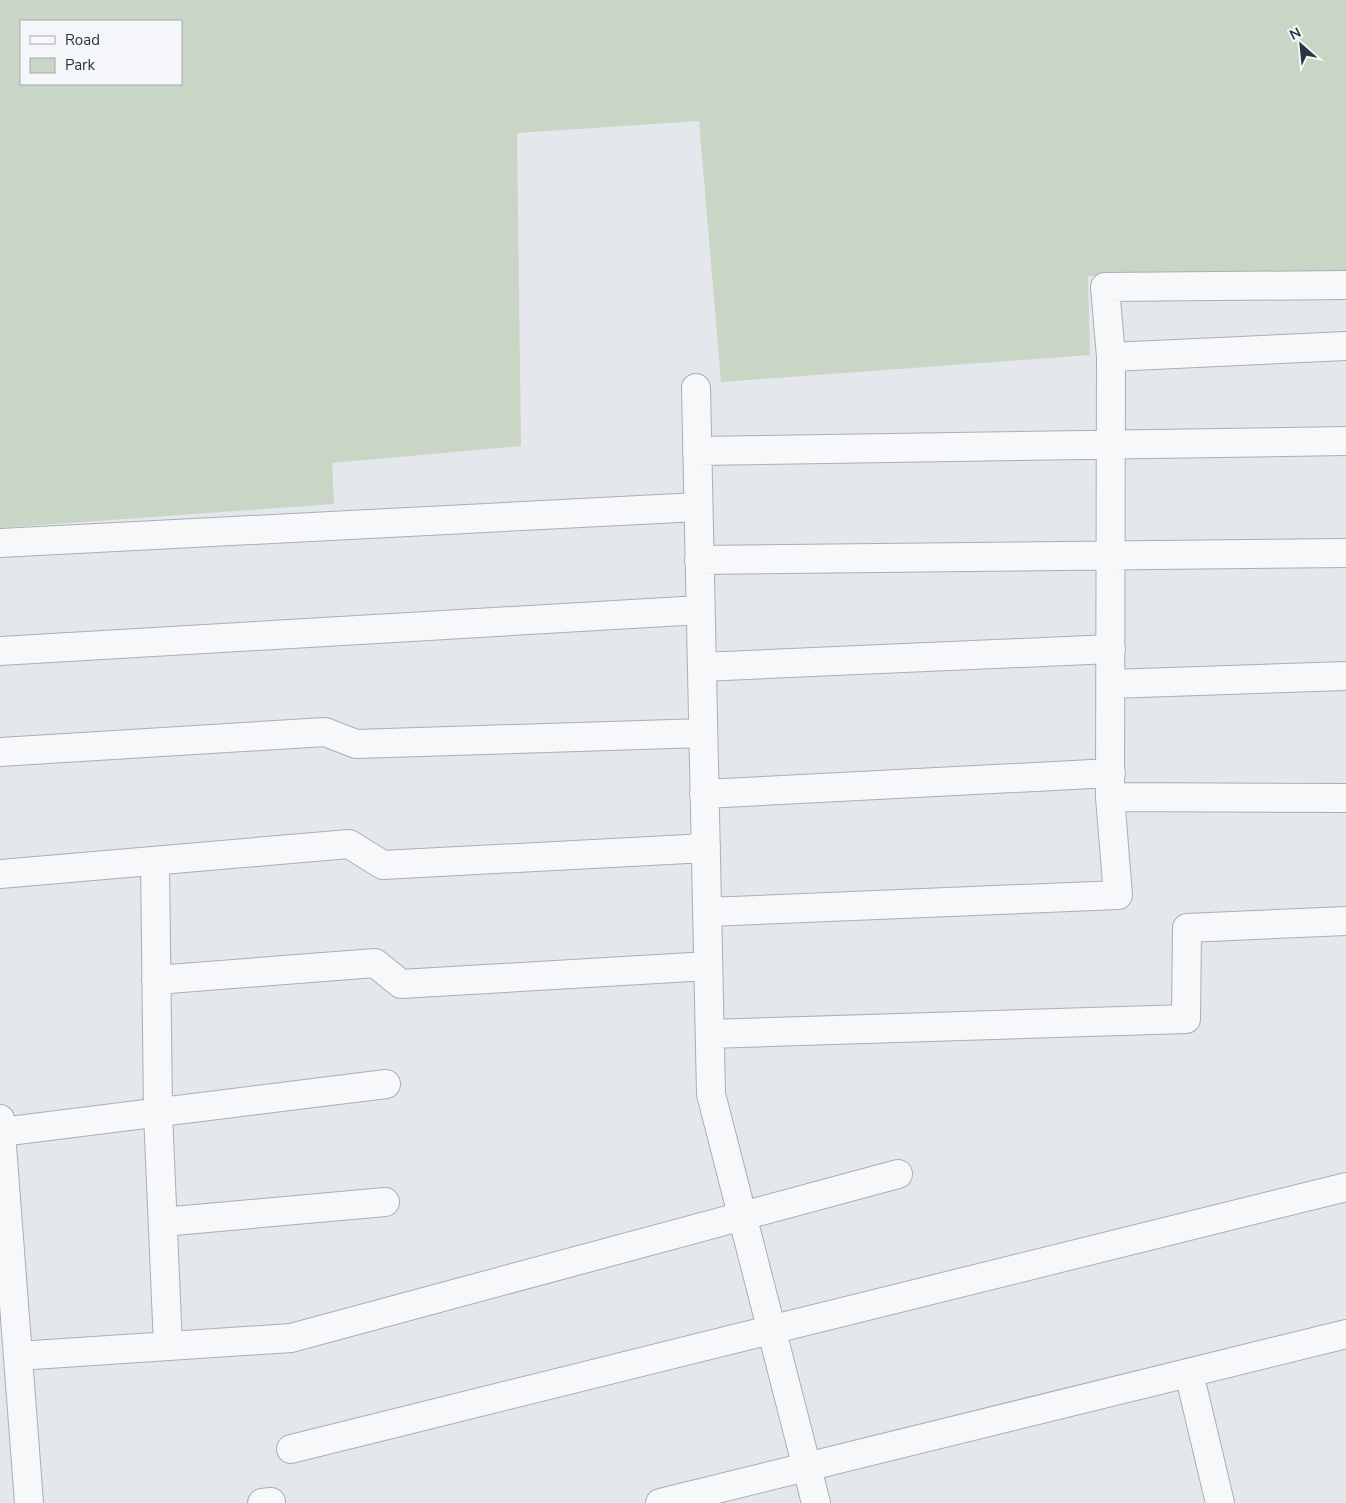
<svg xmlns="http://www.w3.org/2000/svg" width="1346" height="1503" font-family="'Nunito Sans',sans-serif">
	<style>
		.green { fill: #c9d6c5; fill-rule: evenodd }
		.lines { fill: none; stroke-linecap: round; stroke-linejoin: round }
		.street-casing { stroke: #a9aeb7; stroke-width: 30 }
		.street { stroke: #f7f8fa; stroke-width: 28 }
	</style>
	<rect width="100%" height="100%" fill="#e4e7ec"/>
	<path class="green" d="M0 0H1346V272L1088 276 1090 355 721 382 699 121 517 133 521 446 332 463 334 504 0 528ZM21 21H181V84H21Z"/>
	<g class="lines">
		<defs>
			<path id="street" d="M1111 357 1346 346
				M696 388 711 1094 816 1503
				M697 451 1346 441
				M0 543 698 507
				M699 560 1346 553
				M0 651 700 610
				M702 667 1111 649
				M1111 684 1346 676
				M0 752 325 732 356 744 703 733
				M704 794 1111 773
				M1110 797 1346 798
				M155 861 158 1113 168 1346
				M0 874 349 844 383 865 706 848
				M707 912 1118 895 1110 797 1111 357 1105 287 1346 285
				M156 980 375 963 401 984 708 966
				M710 1034 1186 1019 1187 928 1346 921
				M0 1119 29 1503
				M1 1132 386 1084
				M163 1222 385 1202
				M18 1356 291 1338 898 1174
				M1189 1373 1220 1503
				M291 1449 1346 1187
				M262 1503 271 1502
				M660 1503 1346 1334"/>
		</defs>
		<use href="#street" class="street-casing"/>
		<use href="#street" class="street"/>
	</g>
	<rect x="20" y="20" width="162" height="65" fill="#f4f6f9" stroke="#a4a8b1"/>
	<rect x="30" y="36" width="25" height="8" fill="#f7f8fa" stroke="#a4a8b1"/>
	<text x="65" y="45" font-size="15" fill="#2b3445">Road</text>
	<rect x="30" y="58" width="25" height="15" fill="#c9d6c5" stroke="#a4a8b1"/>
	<text x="65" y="70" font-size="15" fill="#2b3445">Park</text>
	<g transform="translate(1301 45) rotate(333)" stroke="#f4f6f9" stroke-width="4" paint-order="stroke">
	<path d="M0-4L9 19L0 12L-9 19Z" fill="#2b3445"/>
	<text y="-8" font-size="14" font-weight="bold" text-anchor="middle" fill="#2b3445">N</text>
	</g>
</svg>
